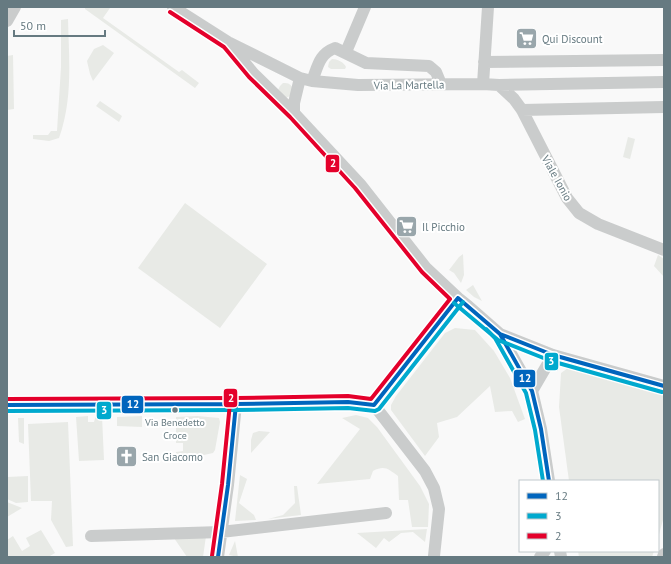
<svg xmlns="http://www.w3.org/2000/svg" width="671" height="564" font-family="'PT Sans',sans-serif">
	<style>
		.green { fill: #e8eae6 }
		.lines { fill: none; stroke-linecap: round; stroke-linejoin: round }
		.minor { stroke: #cacccc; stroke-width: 12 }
		.bus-1-casing { stroke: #fff; stroke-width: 7 }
		.bus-2-casing { stroke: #fff; stroke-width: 7 }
		.bus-3-casing { stroke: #fff; stroke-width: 7 }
		.bus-1 { stroke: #0065bd; stroke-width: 4 }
		.bus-2 { stroke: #00a9ce; stroke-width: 4 }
		.bus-3 { stroke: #e4002b; stroke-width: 4 }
		.bus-dot { fill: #667a81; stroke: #fff; stroke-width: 1.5 }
		.labels { text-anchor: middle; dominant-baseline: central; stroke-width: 4; stroke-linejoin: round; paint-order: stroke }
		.bus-label { font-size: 10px; fill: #667a81; stroke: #fff }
		.poi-label { font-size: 11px; fill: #667a81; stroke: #fff; text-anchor: start }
		.street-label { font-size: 11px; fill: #667a81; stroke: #fff }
		.line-badge { stroke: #fff; stroke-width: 1.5 }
		.badge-label { font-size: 11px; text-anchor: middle; font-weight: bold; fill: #fff }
	</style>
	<rect width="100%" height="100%" fill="#f9f9f9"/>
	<path class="green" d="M85 7H108L110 8 103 18 179 72 182 70 199 83 195 88 85 9Z
		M68 19C69 59 73 99 59 138L49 141 33 139V135H48L51 131H57L61 67V20Z
		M103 45 114 53 93 81 90 74 87 61 94 49Z
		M13 55 14 109 7 110V56Z
		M332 59C337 59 344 62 346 67L345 69H331L328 67 329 62Z
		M283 83C289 83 291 84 293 89L290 96 286 98 278 90 280 86Z
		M100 101 122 116 119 122 96 106Z
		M628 137 635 139 630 159 623 157Z
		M185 203 267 264 220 328 138 268Z
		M463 254 464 275 461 283 454 273 449 270 459 257Z
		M658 255 664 259V277L654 266Z
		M473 285 482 301 474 297 466 290Z
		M455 328 475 330 494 351 510 378 525 419 518 422 512 411 495 412 490 386 457 417 437 423 439 437 425 456 391 410V405L396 396 445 333Z
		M568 368 664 395V516L658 538V481H569L559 407 561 373Z
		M96 415 102 416 104 460 79 461 76 417 88 416V422H94Z
		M356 415 368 418 377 427 420 486 429 504 428 527H412L408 500H399L398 476C388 469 385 465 373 471L370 479 317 484 360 429 342 418Z
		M142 416V427L117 426V417Z
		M197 416 219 418 220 422 215 450 213 453 176 461V452L183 451V443H176V417Z
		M18 418H24V444L19 442Z
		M68 422 73 546 66 547 51 520 52 501H31L28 424Z
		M259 431 270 432 251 453V440L253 433Z
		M240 475 247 479 239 503 254 515 256 520 235 521Z
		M28 476V502L16 503 7 499V477Z
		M294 486H297L301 515 268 519 283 515 295 503Z
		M7 502 22 508 7 517Z
		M427 529 425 542 413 532 401 533 389 542 384 538 376 548 357 533Z
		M41 530 55 553 48 557H7V540L13 536 22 551 30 546 26 538Z
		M206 536 203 557H187L174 538Z
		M235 541 238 557 229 555Z
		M578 551H654L652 557H579Z"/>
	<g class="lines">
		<path class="minor" d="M173 7 228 42 300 78 312 81 358 85 483 84 499 85 664 82
			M7 21 15 7
			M228 42 253 73 294 113 360 184 426 268 458 298 468 306 500 334 532 391 541 429 549 481
			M346 52 365 7
			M484 62 664 60
			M312 81C318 66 319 54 335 48L366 63 429 66 436 72 441 84
			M483 84 488 7
			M499 85 514 99 522 110 567 198 579 213 598 224 664 250
			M522 110 664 107
			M294 113V103L300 78
			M500 334 553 355 664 386
			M532 391 553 355
			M7 405 76 404H236L348 402 374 405 458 298
			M374 405 425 471 434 488 439 509 434 556
			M91 536 221 532 386 513
			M560 551 561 557
			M218 557 228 485 236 404
			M540 557 545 551
			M663 557 664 554"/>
		<defs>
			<path id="bus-1" d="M458 298 500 334 532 391 541 429 549 481
				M500 334 553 355 664 386
				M7 405 236 404 348 402 374 405 458 298
				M218 557 228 485 236 404"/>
			<path id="bus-2" d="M454 303 498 340 551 361 662 392
				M486 329 495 338 526 393 535 430 543 481
				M7 411 236 410 348 408 375 411 379 409 463 302"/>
			<path id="bus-3" d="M7 399 236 398 348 396 371 399 450 299 422 272 355 188 290 117 249 77 224 47 170 12
				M212 556 222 484 230 403"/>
		</defs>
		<use href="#bus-1" class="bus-1-casing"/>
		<use href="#bus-2" class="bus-2-casing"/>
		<use href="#bus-3" class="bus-3-casing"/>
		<use href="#bus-1" class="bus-1"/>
		<use href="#bus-2" class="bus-2"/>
		<use href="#bus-3" class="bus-3"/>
	</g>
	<defs>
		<symbol id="supermarket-square" viewBox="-11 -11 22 22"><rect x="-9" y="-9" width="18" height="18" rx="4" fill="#99a6ab" stroke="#fff"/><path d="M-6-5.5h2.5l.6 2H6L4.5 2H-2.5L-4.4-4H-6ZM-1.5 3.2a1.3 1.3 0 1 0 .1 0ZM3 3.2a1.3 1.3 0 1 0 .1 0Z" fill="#fff"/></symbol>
		<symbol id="church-square" viewBox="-11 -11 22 22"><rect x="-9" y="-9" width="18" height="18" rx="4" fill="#99a6ab" stroke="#fff"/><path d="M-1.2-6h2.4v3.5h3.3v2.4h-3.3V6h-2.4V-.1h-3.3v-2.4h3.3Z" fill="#fff"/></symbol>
	</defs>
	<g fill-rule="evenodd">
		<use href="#supermarket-square" x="514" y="26" width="25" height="25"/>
		<use href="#supermarket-square" x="394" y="214" width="25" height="25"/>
		<use href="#church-square" x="114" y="444" width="25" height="25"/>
	</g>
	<circle class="bus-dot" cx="175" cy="410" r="3.5"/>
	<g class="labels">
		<g class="bus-label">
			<text x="175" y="422">Via Benedetto<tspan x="175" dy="13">Croce</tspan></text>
		</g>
		<g class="poi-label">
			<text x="542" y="39">Qui Discount</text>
			<text x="422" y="227">Il Picchio</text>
			<text x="142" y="457">San Giacomo</text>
		</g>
		<g class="street-label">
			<text transform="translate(409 85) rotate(-1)">Via La Martella</text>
			<text transform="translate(557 178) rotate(61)">Viale Ionio</text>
		</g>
	</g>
	<g class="line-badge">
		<rect x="325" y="154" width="15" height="19" rx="4" fill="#e4002b"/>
		<rect x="544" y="352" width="15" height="19" rx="4" fill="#00a9ce"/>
		<rect x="513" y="369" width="23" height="19" rx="4" fill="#0065bd"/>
		<rect x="223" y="388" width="15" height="20" rx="4" fill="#e4002b"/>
		<rect x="121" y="395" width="23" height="19" rx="4" fill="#0065bd"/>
		<rect x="96" y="401" width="16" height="19" rx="4" fill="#00a9ce"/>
	</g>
	<g class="badge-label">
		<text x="333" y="167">2</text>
		<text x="551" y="365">3</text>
		<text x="525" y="382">12</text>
		<text x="231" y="402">2</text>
		<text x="133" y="408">12</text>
		<text x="104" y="414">3</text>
	</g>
	<rect width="671" height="564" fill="none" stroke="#667a81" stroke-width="16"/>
	<rect x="519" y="480" width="140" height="72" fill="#ffffff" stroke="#c2cacd"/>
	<rect x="527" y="493" width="20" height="6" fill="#0065bd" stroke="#c2cacd"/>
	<text x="555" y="500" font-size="12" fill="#667a81">12</text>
	<rect x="527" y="513" width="20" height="6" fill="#00a9ce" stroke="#c2cacd"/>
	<text x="555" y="520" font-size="12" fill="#667a81">3</text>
	<rect x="527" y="533" width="20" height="6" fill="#e4002b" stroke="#c2cacd"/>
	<text x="555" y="540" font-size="12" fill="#667a81">2</text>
	<path d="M14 30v6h91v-6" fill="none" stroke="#667a81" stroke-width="2"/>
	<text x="20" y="30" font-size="12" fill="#667a81" stroke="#ffffff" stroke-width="3" paint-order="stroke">50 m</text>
</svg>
